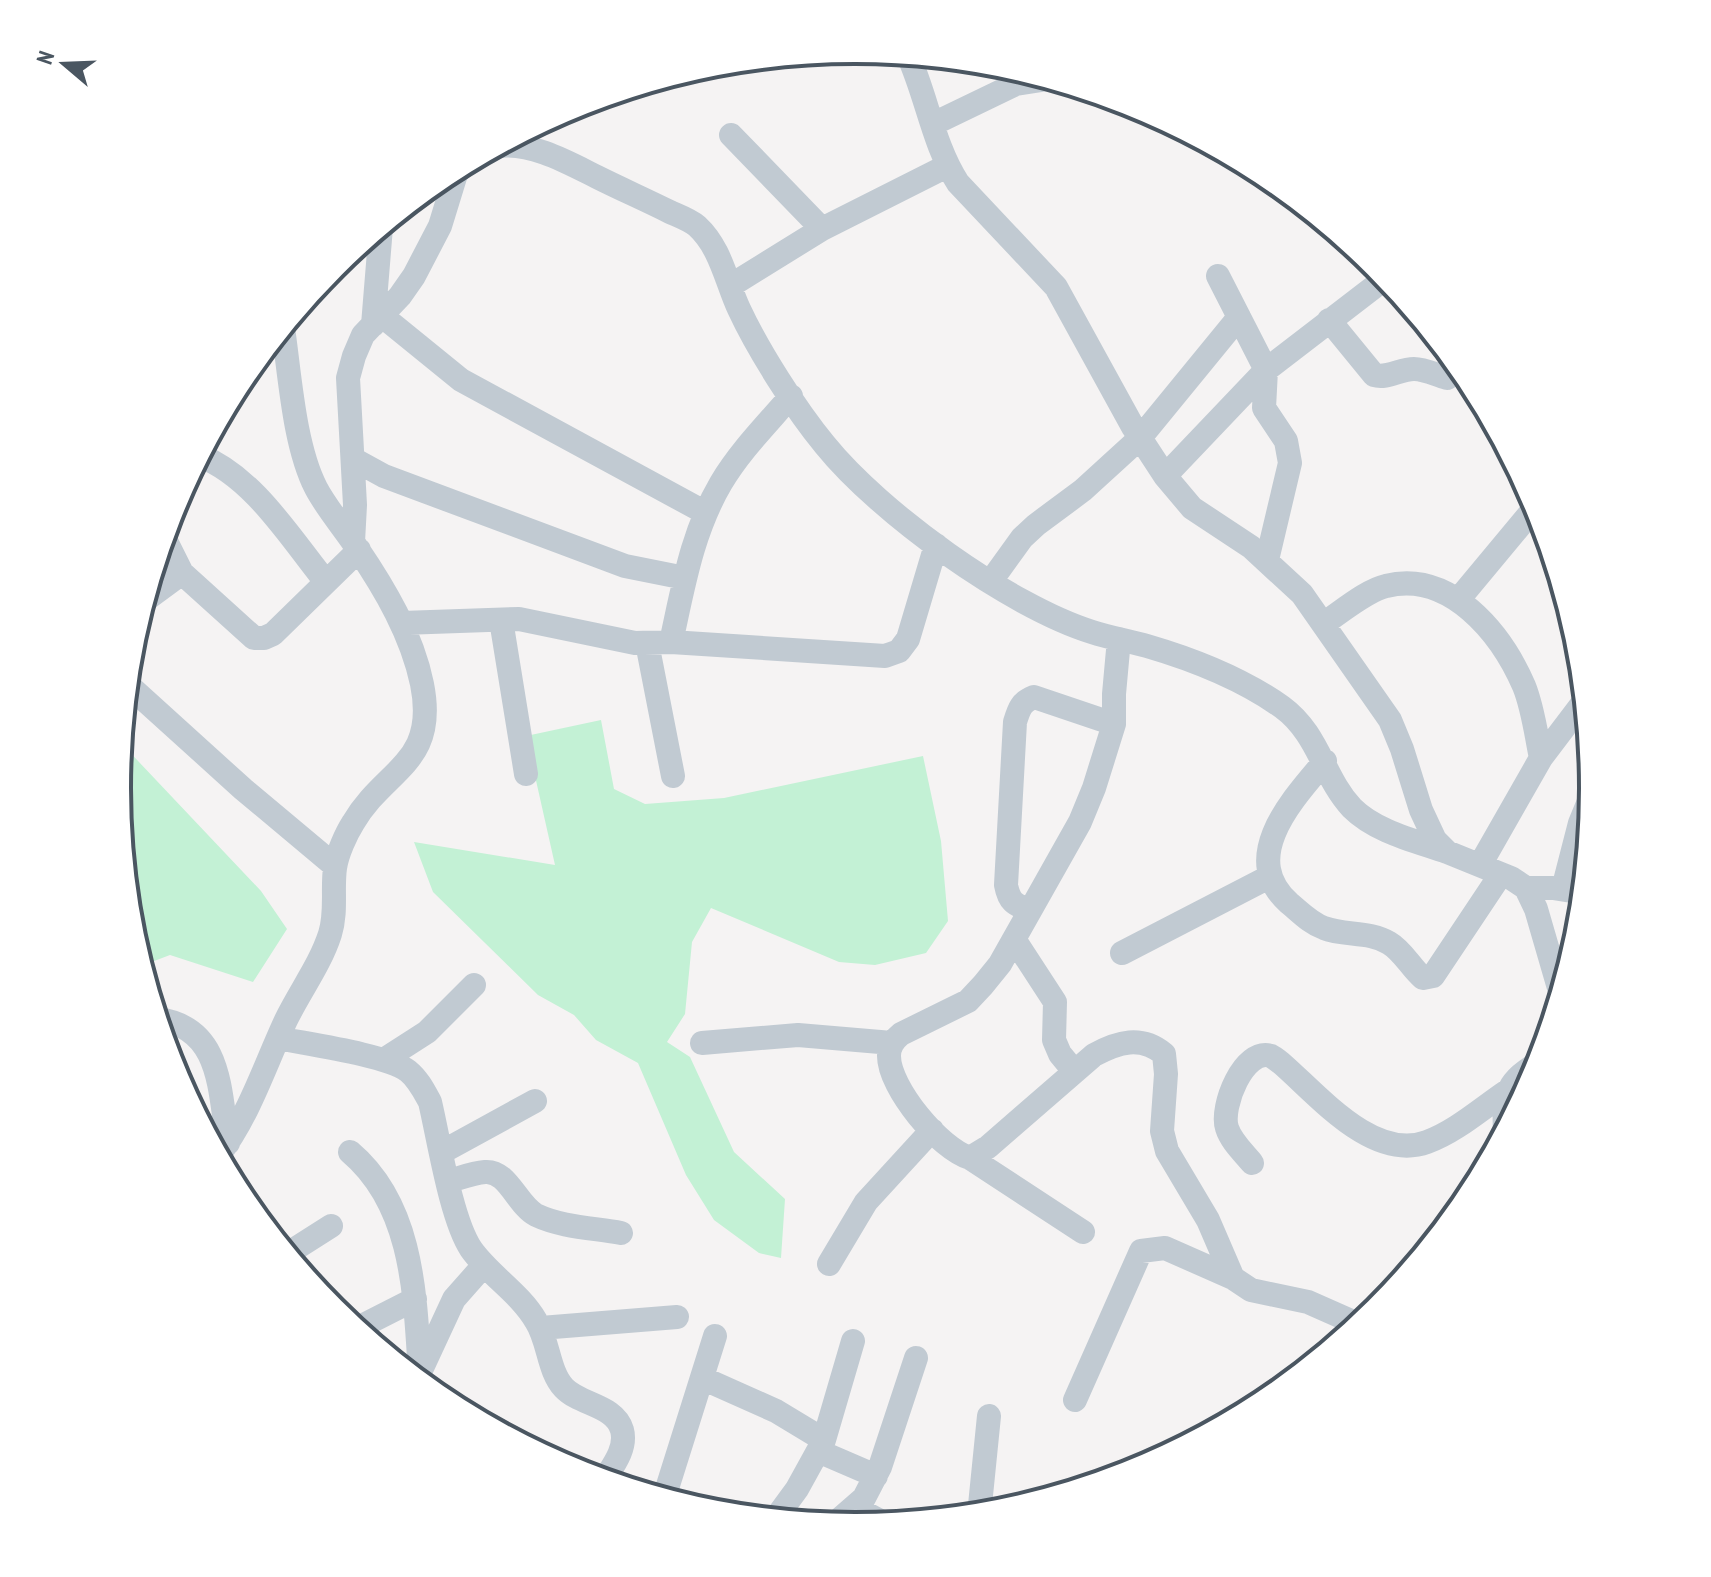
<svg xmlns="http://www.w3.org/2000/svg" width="1711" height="1577" font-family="'PT Sans Narrow',sans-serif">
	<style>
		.green { fill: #c3f1d5 }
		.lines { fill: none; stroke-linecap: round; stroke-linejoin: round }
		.minor { stroke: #c1cad2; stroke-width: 24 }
		.rim { fill: none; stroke: #4a5661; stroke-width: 4 }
	</style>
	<rect width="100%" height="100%" fill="#f5f3f3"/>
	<path class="green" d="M601 720 614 789 645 804 724 798 923 756 941 841 948 921 926 953 875 965 839 962 711 908 692 942 685 1014 667 1042 690 1057 734 1152 785 1199 781 1258 759 1253 714 1220 686 1175 638 1063 596 1040 574 1015 538 995 433 892 414 842 555 865 526 736Z
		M121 743 261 891 287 929 253 982 170 955 141 966 131 932 117 788Z"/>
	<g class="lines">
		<path class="minor" d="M908 55C927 97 933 144 958 183L1056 287 1133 427 1165 476 1192 508 1251 547 1302 594 1390 720 1402 749 1421 810 1435 840 1447 852 1511 878 1526 888 1536 909 1561 995
			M1016 84 1048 79
			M933 124 1016 84 1026 72
			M731 135 822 229
			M498 146C532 142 567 162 597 177 621 189 646 200 670 212 679 216 690 220 697 226 721 248 726 281 739 309 758 350 796 410 825 445 880 513 1009 606 1092 632 1110 638 1129 641 1147 646 1195 660 1241 678 1282 707 1319 734 1323 777 1352 808 1376 832 1416 841 1447 852
			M1218 276 1266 370 1264 408 1286 441 1290 463 1267 560
			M730 286 822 229 947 166
			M381 315 461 380 706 513
			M1329 320 1374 375C1387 379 1400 369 1414 369 1425 369 1436 375 1447 378
			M373 325 381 227
			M200 456C253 476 291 539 326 582
			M353 459 384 476 625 566 685 578
			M1165 476 1266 370 1387 277
			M164 537 182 573 254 638H264L273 634 359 550
			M353 542 355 505 348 378 354 356 363 335 400 296 414 276 440 226 456 174 464 164
			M991 581 1022 538 1036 525 1083 490 1140 438 1239 317
			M1458 600 1537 505
			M144 601 182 573
			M501 620 526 774
			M402 623 519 619 635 643 671 642 885 656 899 651 908 639 936 545
			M1323 624C1340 613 1367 590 1386 586 1450 570 1501 633 1524 686 1533 708 1536 734 1541 758
			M1119 639 1114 694V724L1094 788 1080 822 1000 964 983 985 968 1001 901 1034C894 1040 889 1046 889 1056 889 1088 940 1149 970 1158L988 1147 1094 1055C1118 1042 1141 1035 1164 1054L1166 1074 1162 1131 1167 1151 1208 1220 1233 1278 1251 1290 1308 1302 1360 1325
			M671 642C683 588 692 532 721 483 740 451 767 424 791 396
			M647 643 673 776
			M127 684 243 789 335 866
			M1325 761C1293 799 1238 857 1289 903 1300 912 1310 923 1324 928 1344 936 1370 931 1389 943 1403 951 1411 968 1423 978L1433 976 1501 874
			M1480 865 1541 758 1585 700
			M1526 888H1553L1584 893
			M1563 889 1580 823 1594 789
			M1030 910C1014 905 1009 901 1006 885L1015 722C1019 709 1021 702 1034 697L1114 724
			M1014 939 1055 1002 1054 1040 1060 1054 1074 1071
			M1122 953 1269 877
			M158 1019C223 1028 219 1092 228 1143
			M278 1038C307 1044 387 1055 408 1071 418 1079 424 1091 430 1102 439 1140 451 1219 471 1249 489 1275 520 1293 536 1321 549 1341 548 1371 564 1388 580 1405 615 1405 622 1430 627 1448 613 1466 604 1480
			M702 1043 798 1035 892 1043
			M385 1059 427 1032 474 985
			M1505 1132C1503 1093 1507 1081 1541 1061
			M350 1152C414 1206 415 1297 420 1374
			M442 1152 535 1101
			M218 1156C249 1116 265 1065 286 1020 300 991 320 965 330 934 337 912 332 889 335 868 337 854 346 834 353 823 385 768 438 764 422 684 412 635 385 589 357 548 344 528 327 509 316 488 294 445 290 376 283 328
			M970 1158 1083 1232
			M1252 1163C1243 1152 1231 1141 1227 1128 1220 1107 1244 1047 1271 1056 1275 1058 1278 1061 1281 1063 1318 1095 1373 1162 1427 1142 1455 1132 1481 1109 1506 1092
			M449 1181C460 1178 473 1173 485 1172 508 1170 517 1205 536 1215 561 1227 593 1228 621 1233
			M287 1254 331 1226
			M829 1264 866 1202 932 1130
			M541 1328 677 1317
			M356 1329 415 1299
			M422 1368 454 1299 484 1265
			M702 1378 776 1411 824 1440
			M1075 1400 1141 1251 1165 1248 1233 1278
			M818 1451 876 1476
			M664 1498 715 1336
			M854 1507 886 1524
			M979 1515 989 1416
			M775 1519 797 1489 824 1440 853 1341
			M833 1525 864 1498 880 1467 916 1358"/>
	</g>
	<path d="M0 0H1711V1577H0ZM131 788a724 724 0 1 1 1448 0a724 724 0 1 1-1448 0Z" fill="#fff" fill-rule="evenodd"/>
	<path class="rim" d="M131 788a724 724 0 1 1 1448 0a724 724 0 1 1-1448 0Z"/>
	<g transform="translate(64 64) rotate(289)" stroke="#ffffff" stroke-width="6" paint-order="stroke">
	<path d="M0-6L14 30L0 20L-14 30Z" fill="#4a5661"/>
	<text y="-12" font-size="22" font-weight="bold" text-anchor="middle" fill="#4a5661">N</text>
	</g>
</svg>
